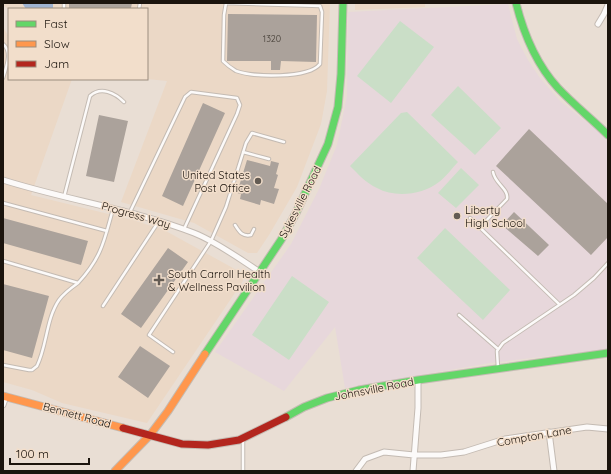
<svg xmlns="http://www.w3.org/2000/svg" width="611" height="474" font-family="Quicksand,sans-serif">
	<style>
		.built { fill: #ebd8c6 }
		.education { fill: #e7d7db }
		.grass { fill: #cadec7 }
		.water { fill: #9fb3d0 }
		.building { fill: #aba29b }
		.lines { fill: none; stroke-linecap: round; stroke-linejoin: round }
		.lane-casing { stroke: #c4bbb3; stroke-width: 4.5 }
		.street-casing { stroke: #c4bbb3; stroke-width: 7 }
		.fast-casing { stroke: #c4bbb3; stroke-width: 9 }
		.slow-casing { stroke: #c4bbb3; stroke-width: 9 }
		.jam-casing { stroke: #c4bbb3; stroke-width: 9 }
		.lane { stroke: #fcfaf9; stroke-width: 2.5 }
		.street { stroke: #fcfaf9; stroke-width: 5 }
		.fast { stroke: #63d668; stroke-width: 7 }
		.slow { stroke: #ff974d; stroke-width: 7 }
		.jam { stroke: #b3261e; stroke-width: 7 }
		.poi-dot { fill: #635b53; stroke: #f2decb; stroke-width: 1.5 }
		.labels { text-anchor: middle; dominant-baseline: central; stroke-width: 3; stroke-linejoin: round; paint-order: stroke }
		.number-label { font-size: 9px; fill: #3f3830 }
		.poi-label { font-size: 11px; fill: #1b140d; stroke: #f2decb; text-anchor: start }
		.street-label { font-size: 11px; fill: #1b140d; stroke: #f2decb }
	</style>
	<rect width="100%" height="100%" fill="#e9ded4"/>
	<path class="built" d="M3 3H330L327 91 321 124 297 187 269 235 257 253H248L194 223 121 202 167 81 147 79V9H9V10L3 5Z
		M355 3H425V7L355 10Z
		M3 27 9 37V79H72L31 195 133 220 164 230 242 273 243 281 147 423 62 403 32 390 3 382Z"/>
	<path class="education" d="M508 4 517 39 528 60 540 78 560 101 599 132 608 142V349L490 363 345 388 335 327 284 391 215 352 291 244 319 189 337 145 347 96 348 12Z"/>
	<path class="grass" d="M400 21 434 47 391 103 357 76Z
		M458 86 501 128 475 155 431 115Z
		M407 112 458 162C452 168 446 177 439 182 422 195 395 198 377 188 366 183 358 174 350 166L401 113Z
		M461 168 479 185 456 208 438 193Z
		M445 228 510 290 483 320 417 258Z
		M292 276 329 302 289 360 252 335Z"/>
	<path class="water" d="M22 3H53V9H26Z"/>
	<path class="building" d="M69 3H132L131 8H129V9H69Z
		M228 14 317 15 316 62 281 61 280 70H271V61H227Z
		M203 103 225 113 183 206 162 196Z
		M99 115 128 121 114 182 86 176Z
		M529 129 608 204V237L591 255 496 166Z
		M247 160 270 166 271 161 279 163 276 174 278 175 274 188 279 189 274 204 261 200 260 205 240 199 241 194 237 193Z
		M514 212 549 245 538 256 502 225Z
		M3 218 88 241 81 265 3 243Z
		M168 248 188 262 141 328 121 314Z
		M3 284 49 296 32 358 3 350Z
		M140 346 170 366 148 398 118 377Z"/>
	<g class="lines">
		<defs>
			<path id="lane" d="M226 3 320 6 322 12 320 64C308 79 253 77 236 71 231 68 227 65 223 61L224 15 226 3
				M64 9V3
				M139 9 140 3
				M3 44C13 52 6 67 3 78
				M243 152 269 159
				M64 197 90 96C101 86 115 93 124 102
				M3 203 107 231
				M130 212 185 97 191 92 237 98 240 105 237 114 184 229
				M470 218 559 304
				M235 225C239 231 242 237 251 235L254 229
				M480 227 507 199C509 189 495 184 493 172
				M3 261 78 283C102 257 104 241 113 209
				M103 306 159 221
				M459 315 498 349
				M173 352 149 335 211 241 226 207 246 143 252 133 284 142
				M3 365 29 370H32L37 366C47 346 46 319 59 300 64 293 71 288 78 283
				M498 368 497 351 503 343 574 295 594 278 608 263
				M243 440V471"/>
			<path id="street" d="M598 24 604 14 608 5
				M3 180C66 200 132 209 194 233 217 242 238 258 260 272
				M3 405 6 396
				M549 432 554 471
				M356 471 365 459 384 452 414 455H441L464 452 505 439 587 427 608 429
				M413 471 418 408V380"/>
			<path id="fast" d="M516 3C524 35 536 64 558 88 574 105 592 119 608 135
				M205 354 281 240 296 213 328 144 338 107 341 74 343 3
				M286 417 304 407 327 398 359 390 418 380 608 353"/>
			<path id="slow" d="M3 396 123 428
				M115 471 150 435 168 411 205 354"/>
			<path id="jam" d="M123 428 182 444 208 445 239 440 286 417"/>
		</defs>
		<use href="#lane" class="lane-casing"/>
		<use href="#street" class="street-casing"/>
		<use href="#fast" class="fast-casing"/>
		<use href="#slow" class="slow-casing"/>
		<use href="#jam" class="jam-casing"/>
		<use href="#lane" class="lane"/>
		<use href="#street" class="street"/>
		<use href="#fast" class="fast"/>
		<use href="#slow" class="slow"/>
		<use href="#jam" class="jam"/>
	</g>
	<g class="poi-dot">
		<circle cx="258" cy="181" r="4"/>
		<circle cx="457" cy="216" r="4"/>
		<path d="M157 274h4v4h4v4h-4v4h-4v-4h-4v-4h4z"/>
	</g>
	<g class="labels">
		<g class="number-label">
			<text x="272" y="38">1320</text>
		</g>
		<g class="poi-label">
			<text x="250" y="175" text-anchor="end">United States<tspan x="250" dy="13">Post Office</tspan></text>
			<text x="465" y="210">Liberty<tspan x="465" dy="13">High School</tspan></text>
			<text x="168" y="274">South Carroll Health<tspan x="168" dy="13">&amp; Wellness Pavilion</tspan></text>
		</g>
		<g class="street-label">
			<text transform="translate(300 202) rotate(-63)">Sykesville Road</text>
			<text transform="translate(136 215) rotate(16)">Progress Way</text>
			<text transform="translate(374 389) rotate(-11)">Johnsville Road</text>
			<text transform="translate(77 415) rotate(15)">Bennett Road</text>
			<text transform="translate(534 436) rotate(-10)">Compton Lane</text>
		</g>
	</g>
	<rect width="611" height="474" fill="none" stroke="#1b140d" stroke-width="8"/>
	<rect x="8" y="8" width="140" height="72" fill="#f2decb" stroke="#9c8d7f"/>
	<rect x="16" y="21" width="20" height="6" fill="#63d668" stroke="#9c8d7f"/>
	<text x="44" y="28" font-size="12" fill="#1b140d">Fast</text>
	<rect x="16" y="41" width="20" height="6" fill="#ff974d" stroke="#9c8d7f"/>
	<text x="44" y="48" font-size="12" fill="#1b140d">Slow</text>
	<rect x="16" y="61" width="20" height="6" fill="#b3261e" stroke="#9c8d7f"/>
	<text x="44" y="68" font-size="12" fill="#1b140d">Jam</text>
	<path d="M10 458v6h79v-6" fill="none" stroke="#1b140d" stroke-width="2"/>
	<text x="16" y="458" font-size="12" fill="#1b140d" stroke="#f2decb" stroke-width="3" paint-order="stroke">100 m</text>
</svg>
